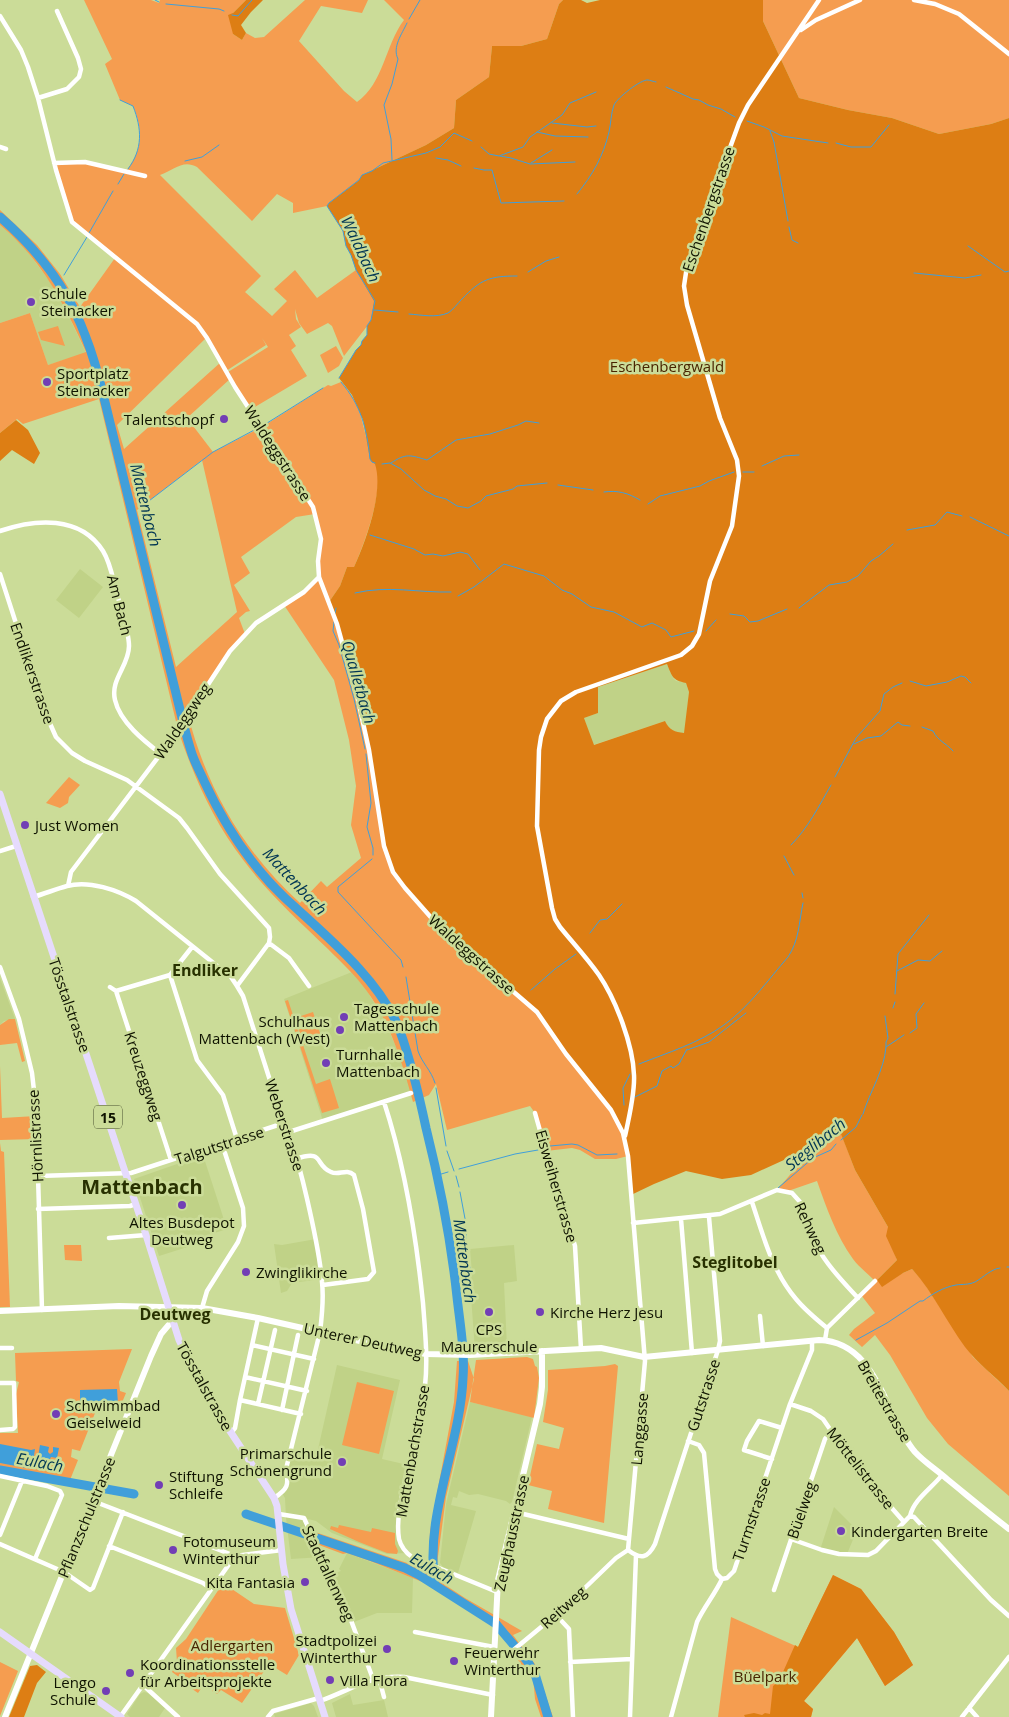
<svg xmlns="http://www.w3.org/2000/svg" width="1009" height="1717" font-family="'Open Sans',sans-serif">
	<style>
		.built { fill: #c0d287 }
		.green { fill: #f59d50; fill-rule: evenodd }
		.forest { fill: #dd7e14; fill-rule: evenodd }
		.water { fill: #409fda }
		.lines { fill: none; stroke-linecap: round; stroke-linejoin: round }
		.stream { stroke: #409fda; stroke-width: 1 }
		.river { stroke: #409fda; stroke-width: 9 }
		.street { stroke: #fff; stroke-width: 4.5 }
		.secondary { stroke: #fff; stroke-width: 6 }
		.primary { stroke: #e6dbfd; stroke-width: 7 }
		.poi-dot { fill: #723eb5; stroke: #cbdc98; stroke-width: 2 }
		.labels { text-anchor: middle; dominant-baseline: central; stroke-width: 5; stroke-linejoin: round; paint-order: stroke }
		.shield { fill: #cbdc98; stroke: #474f2e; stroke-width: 1 }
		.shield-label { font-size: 14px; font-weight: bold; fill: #0f1300 }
		.street-label { font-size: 15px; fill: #0f1300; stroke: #cbdc98 }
		.poi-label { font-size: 15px; fill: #0f1300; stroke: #cbdc98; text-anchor: start }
		.park-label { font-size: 15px; fill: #492400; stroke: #cbdc98 }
		.water-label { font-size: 16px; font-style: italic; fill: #003553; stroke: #cbdc98 }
		.neighbourhood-label { font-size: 16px; font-weight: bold; fill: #283100; stroke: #cbdc98 }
		.district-label { font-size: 20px; font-weight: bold; fill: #283100; stroke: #cbdc98 }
	</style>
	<rect width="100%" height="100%" fill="#cbdc98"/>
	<path class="built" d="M0 225 23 246 57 291 86 353 48 365 30 313 0 323Z
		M80 569 103 587 79 618 56 600Z
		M667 664 673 678 676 681 686 683 689 692 685 733H677L668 727 665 721 593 745 584 718 598 713V687Z
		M352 972 367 991 384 1019 402 1061 411 1093 323 1121 284 999Z
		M0 978 15 1019 4 1021 0 1025Z
		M203 1155 227 1229 196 1239 197 1244 159 1256 134 1179Z
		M316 1239 322 1279 292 1283 287 1291 281 1293 274 1244 282 1245Z
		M514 1245 517 1281 504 1283 507 1347 475 1350 470 1283 472 1273 470 1249Z
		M337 1365 400 1380 382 1459 408 1465 401 1500 399 1533 406 1553 387 1554 332 1533 316 1521 304 1518 322 1557 291 1559 286 1518 285 1498 282 1493 286 1489V1469L291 1452 316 1458Z
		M470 1402 532 1417 512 1502 510 1504 506 1501 478 1494 469 1495 459 1491 457 1498 453 1497 451 1505 476 1511 458 1573 443 1567 440 1563 446 1504Z
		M834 1507 857 1530 847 1554 820 1550Z
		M347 1553 413 1578 412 1613H377L354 1622 332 1574 341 1571 339 1569Z
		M144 1692 148 1693 165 1708 159 1717H130L127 1714 140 1694Z
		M350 1694 353 1705 384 1700 388 1717H336L332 1703Z
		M311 1703 314 1706 318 1717H275L274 1714Z"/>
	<path class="green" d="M84 0H151L159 3 160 0H246L233 13V34L242 40 246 33 255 38 264 37 305 0H368L362 13 321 6 299 41 344 91 357 102C384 83 385 45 404 20L384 0H563L559 4 547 39 521 46H492L489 77 456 100 454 128 426 145 362 175 359 180 329 203 327 206 293 213V203L277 194 252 221 197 167C183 159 174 170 160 175L261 276 245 292 272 316 287 301 274 289 295 270 317 298 356 270 375 301 371 321 344 356 332 326 328 323 307 334 299 323 295 309 296 319 301 327 289 335 296 346 291 350 307 376 250 410 228 372 268 347 262 338 266 345 226 371 230 379 187 418 213 452 262 427 328 385 331 386 341 382C359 402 361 416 367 441 370 451 376 460 378 470 381 498 365 542 354 567H347L340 586 329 602 527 1002 619 1123 628 1156 616 1159H595L580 1150 572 1148 546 1151 535 1113 530 1106 447 1130 436 1084 429 1095 413 1102C402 1062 391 1024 366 990 355 975 341 962 328 949 299 921 268 893 244 861 213 821 194 777 178 730L99 399 23 424 17 419 0 433V323L30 313 48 365 86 352C63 302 43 261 0 225V210L37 245 60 274 80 307 115 258 72 222 54 163 78 161 127 170C143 149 143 129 133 106L120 100 105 64 112 59ZM206 338 221 362 124 449 117 425ZM202 460 237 612 176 667 137 510ZM315 514 321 544 319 577 300 595 284 605 334 680 349 740 356 786 351 825 361 858 327 887 321 881 300 903C243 851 207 789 188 715L222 661 245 634 239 618 246 612 250 611 234 585 250 573 241 557 296 517Z
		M763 0H1009V118L991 124 939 134 892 118 848 110 799 98 763 21Z
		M58 326 65 346 41 340 38 332Z
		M336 346 343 358 339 366 328 373 320 355Z
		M69 777 80 785 69 797 68 803 60 808 46 803Z
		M288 1000 316 1084 330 1079 339 1108 322 1113 285 1001Z
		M313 1012 322 1039 304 1045 295 1018Z
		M9 1019H15L25 1061 22 1062 17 1043 0 1045V1025Z
		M0 1066 2 1118 36 1116V1139L0 1140Z
		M841 1133 855 1170 888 1227 893 1249 897 1260 877 1280 903 1273 912 1269 922 1280 973 1357 1009 1391V1496L948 1444 927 1418 890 1355 875 1335 862 1347 849 1335 854 1329 875 1313 861 1295 875 1281C868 1274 859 1267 853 1259 836 1235 827 1209 817 1181L788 1191 777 1190 795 1169 789 1158Z
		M0 1143 1 1151 4 1152 10 1307H0Z
		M64 1245H81L82 1261 65 1260Z
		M132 1349 119 1382 120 1391 126 1393 118 1412H114V1407L97 1408 80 1451 72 1449 71 1457 78 1460 70 1480 0 1467V1433H18L16 1394 19 1382 16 1381 15 1353Z
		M527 1357 533 1359 535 1366 537 1367 539 1378 534 1418 470 1402 476 1360Z
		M457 1361H468L474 1379 446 1497 437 1564 429 1561 430 1531 454 1402Z
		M615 1364 618 1366 604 1523 548 1509 552 1491 528 1485 537 1444 559 1449 564 1428 543 1422 548 1390V1370L605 1366Z
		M357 1382 394 1391 379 1454 342 1445Z
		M339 1525 371 1532 372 1528 395 1533V1544L398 1551 397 1554 387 1553 359 1542 330 1529 331 1526 338 1528Z
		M312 1531 428 1570 429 1569 438 1573 439 1581 465 1598 522 1631 513 1635 535 1664 553 1717H541L535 1699 533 1677 530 1671 522 1666 514 1654V1649L495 1627 425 1583 370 1561 347 1553 343 1554 319 1545Z
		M833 1575 861 1589 894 1632 913 1665 885 1686 857 1638 804 1701 813 1709 811 1717H718L731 1617 798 1647Z
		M223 1583 254 1604 285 1608 299 1655 287 1675 269 1664 242 1703 221 1690 217 1694 212 1691 215 1686 207 1680 198 1693 182 1682 183 1680 172 1672 177 1662 176 1648 186 1639Z
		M0 1662 18 1671 0 1716Z"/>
	<path class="forest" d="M246 0H263L251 12 241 25 246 33 242 40 233 34 228 15 233 13Z
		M563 0H581L587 3 600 0H763V21L799 98 848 110 892 118 939 134 991 124 1009 118V1391C995 1376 977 1363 965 1347 946 1321 933 1292 912 1269L903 1273 882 1287 877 1280 897 1260 886 1236 888 1227 855 1170 841 1134 751 1175 722 1179 686 1171 654 1184 631 1195 628 1156 619 1123 566 1054 537 1012 458 945 399 880 386 855 364 727 329 602 340 586 347 567H354C366 541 384 491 375 464L372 462 370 459 363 420 352 395 339 378 356 350 361 345 362 341 367 335V326L371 320 374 301 356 270 351 255 346 246 343 231 327 206 329 203 359 180 362 175 426 145 454 128 456 100 489 77 492 46H521L547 39 559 4ZM667 664C672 676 672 680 686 683L689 692 684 733C675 732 669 730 665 721L594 745 584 718 598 713V687Z
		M16 420 28 430 40 453 34 464 12 450 0 461V433Z
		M833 1575 861 1589 894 1632 913 1665 885 1686 857 1638 804 1701 813 1709 811 1717H745L744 1715 754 1713 762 1715 765 1713 770 1714 773 1686 779 1681 795 1645 798 1647Z
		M37 1665 46 1672 37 1683 24 1717H9L30 1666Z"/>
	<path class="water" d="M117 1389 118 1404 80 1405V1390Z
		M0 1444 31 1450 35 1449 32 1469 0 1463Z
		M40 1445 49 1447 48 1452 50 1454 53 1452V1447L59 1448 57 1458 51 1457 50 1459H47L49 1467 44 1471 39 1469C36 1465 37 1461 41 1458L38 1457Z"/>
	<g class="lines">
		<path class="stream" d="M155 0 159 2
			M166 4 219 9 224 11
			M232 15 238 16 252 0
			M409 19 420 0
			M666 87 693 99 699 100 708 105 721 109 735 117
			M120 100 133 106C142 129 143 149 128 169
			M747 121 764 127 782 136 828 143
			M552 123 587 127 596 126
			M770 131 774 142 788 221
			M537 132 555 136 588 137
			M836 143 851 147H871L889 125
			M481 147 489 154 499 156 523 147 530 137 562 115 570 103 596 92
			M500 156 511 158 530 164 575 162
			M436 158 448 160 461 166
			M392 160 391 139 384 105 392 84 398 59C392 47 402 34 407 23
			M185 161 202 157 219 145
			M531 163 552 150
			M474 168 484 170H492L501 203 564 201
			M118 184 124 174
			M577 194C593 174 603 157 609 132 611 123 611 113 614 105 617 98 641 79 648 80 649 80 655 82 656 82
			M789 227 792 240 798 243
			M89 233 113 191
			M968 246 1005 272 1009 271
			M528 272 546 261 559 257
			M914 273 965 278 981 275
			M64 275 87 237
			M374 310 398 312
			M409 314C422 315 436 318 448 313 453 310 458 303 462 299 481 279 490 276 517 276
			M339 378 356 350 361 345 362 341 367 335V326L371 320 375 301 356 270 351 255 346 246 343 231 327 206 329 203 359 180 362 175 372 171 383 163 426 153 440 147 454 133 472 141
			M341 382C361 405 367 429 370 459L372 462 375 463
			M264 425 323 388
			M391 463C406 453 410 455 427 460L456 440 490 434 518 425 526 421 539 423
			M382 464 390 463 401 469 424 490 435 496 446 499 457 506 468 508 481 501 486 496 513 489 517 486 547 483
			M762 466 784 456 799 455
			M743 472H754
			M558 485 593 490
			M604 492C618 490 628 493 640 500
			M648 504 660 496 700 486 709 481 734 472
			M141 507 213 452 258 428
			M132 515 134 513
			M970 517 1009 536
			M907 530 935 525 947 512 962 516
			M370 535 414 549 425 555 433 554 443 556 460 552 468 554 480 570
			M355 593C388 585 419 593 451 592
			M458 596 474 587 504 564 544 576 562 590 572 594 591 607 614 612 642 627 652 623 666 630 671 637 694 631
			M799 608 829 585 847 582 858 576 871 561 879 556 893 544
			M335 613 336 608
			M730 614 744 616 750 622 758 621 787 609
			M334 622 333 631 339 645 354 699 365 749
			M706 631 716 620
			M910 681 926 686 947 682 961 676 965 677 971 683
			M922 727 933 731C938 741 946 743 953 751
			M854 744 867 738 881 736 898 722 902 725 910 726
			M366 754 371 803 367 827 373 848V855
			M835 777 856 738 880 711 884 694 893 687 902 683
			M791 845C808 828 819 806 831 785
			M784 856 794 875
			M372 859 338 887V892L401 960 403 967
			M802 893 803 898
			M590 933 600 920 607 919 622 904
			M897 971 918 960 930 961 942 951
			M406 977 418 1051C422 1063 431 1070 435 1083
			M531 990 555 969 576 954
			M895 994 898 954 929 915
			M893 1008 895 1002
			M885 1016 888 1038 886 1042V1047
			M910 1033 917 1028 916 1014 924 1003
			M687 1050 709 1042 746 1013
			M639 1064C667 1053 699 1043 724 1025 749 1007 768 980 788 957 799 941 799 922 803 903
			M412 1073 413 1072
			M436 1088 446 1146
			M635 1097 657 1086 662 1071 671 1066 673 1068 679 1064 687 1049
			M624 1105 623 1088 630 1074
			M863 1114C870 1091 884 1071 886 1047L904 1035
			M841 1140 856 1127 862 1115
			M550 1146 572 1144 578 1145 597 1155 617 1154
			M447 1151 454 1171
			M459 1169 515 1154 538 1150
			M438 1175 448 1172
			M456 1176 459 1187
			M778 1188 813 1158 831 1150 836 1144
			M460 1192 466 1224
			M466 1229V1248L471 1273
			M1007 1267H1009
			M455 1279H456
			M856 1340 887 1323 920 1301H923C932 1294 944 1287 956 1285 963 1284 968 1285 975 1282 984 1277 991 1269 1000 1268"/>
		<path class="river" d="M0 217C37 249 68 289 85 335 93 355 99 377 104 398L182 718C185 730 188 742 192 754 195 763 200 772 204 781 224 824 250 865 285 898 324 934 381 980 400 1031 411 1062 419 1095 426 1128 440 1184 451 1240 457 1297 460 1324 465 1351 463 1378 460 1447 424 1515 435 1585
			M0 1470 134 1494
			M246 1514 405 1568 419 1575 496 1624 528 1662 535 1674 548 1717"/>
		<path class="street" d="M914 0 935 4 959 14 1009 54
			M0 16 21 50 28 67 38 98 56 170 72 222 197 324 207 338 235 387 313 507 321 539 318 561 319 577 337 624 358 700 369 750 384 846 393 872 405 888 443 931 537 1012 566 1054 611 1110 623 1133 628 1156 645 1361 629 1539 628 1550C641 1560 648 1558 655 1544L718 1350 720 1341 709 1217
			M801 30 816 20 860 0
			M38 98 67 89 79 77 81 69 78 58 57 11
			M0 147 6 149
			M54 163 85 162 145 176
			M0 531C35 519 80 515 103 551 111 564 113 580 117 594 121 609 129 631 129 646 129 666 110 679 115 700 120 722 144 741 161 754
			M0 574 44 710 56 737 72 753 85 761 127 780 179 818 187 828 220 874 269 928 270 937 269 943 237 986
			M0 851 16 846
			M68 886 71 872 175 735 230 651 256 623 304 592 319 577
			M33 897C44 894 56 889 67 886 89 880 118 890 136 901L231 977 237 986 243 996 282 1118 281 1123C297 1137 320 1255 322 1282 324 1299 322 1316 320 1332L286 1469C289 1485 288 1489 274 1498
			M269 943 289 958 309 986
			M0 967 19 1019 32 1073 36 1108 42 1310
			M170 975 197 1060 223 1095 237 1139
			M110 987 116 991 170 975 192 947
			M116 991 171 1160
			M384 1102C405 1166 416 1235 423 1303 425 1330 428 1359 425 1386 420 1418 411 1450 405 1482 401 1500 396 1521 399 1539 401 1547 405 1552 412 1557L497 1592
			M535 1113 556 1187 564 1207 575 1246 581 1349
			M288 1134 292 1131 411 1093
			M625 1136C629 1118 635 1093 634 1075 633 1045 616 1000 599 975 587 958 573 943 560 927L555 919 552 908 537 826 539 750 541 737 547 719 561 701 576 692 681 655 692 646 699 634 710 581 732 526 739 476 737 460 720 418 687 305 684 286 687 266 739 123 748 105 819 0
			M296 1159C325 1149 314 1165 331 1172 339 1176 346 1168 354 1175L363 1209 374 1272 368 1279 323 1285
			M38 1176 131 1173 278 1125 281 1123
			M752 1202C763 1235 772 1271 796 1299 805 1310 816 1319 827 1328
			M38 1209 130 1206 136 1204
			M681 1219 692 1353
			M633 1223 720 1214 777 1190 792 1193 801 1203C807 1222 813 1242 824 1258 834 1273 846 1285 858 1298
			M109 1238 146 1235
			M202 1308 207 1291 238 1242 244 1226 243 1208 222 1144
			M760 1316 763 1346
			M825 1340 827 1328 875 1281
			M252 1345 314 1359
			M0 1348H12
			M245 1377 307 1391
			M0 1383H14L15 1427 13 1429 0 1430
			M240 1400 301 1414
			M258 1404 275 1330
			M790 1404 811 1411 823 1419 856 1467 904 1522
			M282 1410 298 1335
			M231 1433 235 1428 240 1400 258 1318
			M688 1441 699 1445 704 1453 715 1569 717 1574 722 1579
			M772 1459 744 1450 747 1441 759 1421 782 1428
			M0 1476 47 1486 60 1491 62 1495 35 1559
			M93 1501 235 1556 282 1550
			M515 1512 629 1539
			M279 1514 304 1518 330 1575 343 1599 373 1679
			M910 1516C914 1499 932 1488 942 1475
			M0 1535 22 1481
			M791 1539 822 1550 839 1554 868 1555 876 1551 910 1516 914 1517 991 1600 1009 1616
			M0 1544 64 1572 90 1590 93 1588 123 1512
			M109 1546 203 1583 211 1589
			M722 1579 727 1578 734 1571 790 1404 812 1350V1341
			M774 1590 825 1439 831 1432
			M556 1615 569 1629 573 1717
			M415 1632 494 1647
			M494 1653H507L511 1652 563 1609 616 1558 628 1550
			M570 1662 632 1659
			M379 1678 384 1697
			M143 1685 178 1717
			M320 1701C351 1690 369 1675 404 1677L493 1695
			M969 1708 977 1717
			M120 1717 235 1556
			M268 1717 273 1711 319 1698
			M630 1717 636 1555
			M671 1717 697 1622C704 1607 715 1594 722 1579
			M962 1717 1009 1657"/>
		<path class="secondary" d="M0 1311 119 1306 202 1308 258 1318 391 1348 426 1354 470 1355 601 1348 644 1357 819 1340C878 1342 884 1415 915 1452 924 1462 937 1470 947 1479 968 1496 988 1513 1009 1529
			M5 1717 151 1356 161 1334 172 1321
			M491 1717 498 1580 540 1404 542 1387V1351"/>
		<path class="primary" d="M0 794 146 1235 179 1340 195 1373 228 1428 274 1498 277 1506 283 1564 291 1609 325 1717
			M0 1632 121 1717"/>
	</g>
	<g class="poi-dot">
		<circle cx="31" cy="302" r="5"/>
		<circle cx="47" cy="382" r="5"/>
		<circle cx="224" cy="419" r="5"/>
		<circle cx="25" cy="825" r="5"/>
		<circle cx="344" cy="1017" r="5"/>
		<circle cx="340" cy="1030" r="5"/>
		<circle cx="326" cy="1063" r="5"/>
		<circle cx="182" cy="1205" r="5"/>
		<circle cx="246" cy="1272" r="5"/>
		<circle cx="489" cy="1312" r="5"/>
		<circle cx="540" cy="1312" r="5"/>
		<circle cx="56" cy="1414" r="5"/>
		<circle cx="342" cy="1462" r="5"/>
		<circle cx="159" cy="1485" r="5"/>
		<circle cx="841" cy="1531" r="5"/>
		<circle cx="173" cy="1550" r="5"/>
		<circle cx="305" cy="1582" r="5"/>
		<circle cx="387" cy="1649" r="5"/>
		<circle cx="454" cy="1661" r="5"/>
		<circle cx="130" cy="1673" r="5"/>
		<circle cx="330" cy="1680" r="5"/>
		<circle cx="106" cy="1691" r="5"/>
	</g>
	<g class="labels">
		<rect class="shield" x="94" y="1105.5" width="28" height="23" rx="4"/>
		<g class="shield-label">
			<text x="108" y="1117">15</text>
		</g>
		<g class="street-label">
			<text transform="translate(708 209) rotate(-71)">Eschenbergstrasse</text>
			<text transform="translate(278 453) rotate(57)">Waldeggstrasse</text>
			<text transform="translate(120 605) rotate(76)">Am Bach</text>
			<text transform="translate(33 673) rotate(71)">Endlikerstrasse</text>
			<text transform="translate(182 721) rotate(-56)">Waldeggweg</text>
			<text transform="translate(472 954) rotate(42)">Waldeggstrasse</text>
			<text transform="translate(70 1005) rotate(71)">Tösstalstrasse</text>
			<text transform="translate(144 1076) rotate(72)">Kreuzeggweg</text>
			<text transform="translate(285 1125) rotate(72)">Weberstrasse</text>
			<text transform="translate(35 1136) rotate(-93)">Hörnlistrasse</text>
			<text transform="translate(219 1145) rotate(-18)">Talgutstrasse</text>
			<text transform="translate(557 1186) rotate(74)">Eisweiherstrasse</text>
			<text transform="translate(811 1228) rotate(65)">Rehweg</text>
			<text transform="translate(363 1340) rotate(12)">Unterer Deutweg</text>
			<text transform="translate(205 1386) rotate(61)">Tösstalstrasse</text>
			<text transform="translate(703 1395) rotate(-72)">Gutstrasse</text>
			<text transform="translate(885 1401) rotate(60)">Breitestrasse</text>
			<text transform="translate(639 1429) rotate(-85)">Langgasse</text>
			<text transform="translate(412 1451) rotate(-80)">Mattenbachstrasse</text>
			<text transform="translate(861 1468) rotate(52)">Möttelistrasse</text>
			<text transform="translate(801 1510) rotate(-71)">Büelweg</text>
			<text transform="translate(86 1517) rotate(-68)">Pflanzschulstrasse</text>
			<text transform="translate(751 1519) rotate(-71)">Turmstrasse</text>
			<text transform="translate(511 1533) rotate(-78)">Zeughausstrasse</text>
			<text transform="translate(329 1573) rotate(65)">Stadtfallenweg</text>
			<text transform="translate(563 1607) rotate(-42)">Reitweg</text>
		</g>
		<g class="poi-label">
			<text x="41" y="293">Schule<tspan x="41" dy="17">Steinacker</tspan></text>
			<text x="57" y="373">Sportplatz<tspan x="57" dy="17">Steinacker</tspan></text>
			<text x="214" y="419" text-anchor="end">Talentschopf</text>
			<text x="35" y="825">Just Women</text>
			<text x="354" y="1008">Tagesschule<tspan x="354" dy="17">Mattenbach</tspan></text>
			<text x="330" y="1021" text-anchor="end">Schulhaus<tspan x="330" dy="17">Mattenbach (West)</tspan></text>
			<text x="336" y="1054">Turnhalle<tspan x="336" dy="17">Mattenbach</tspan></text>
			<text x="182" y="1222" text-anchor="middle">Altes Busdepot<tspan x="182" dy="17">Deutweg</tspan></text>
			<text x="256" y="1272">Zwinglikirche</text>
			<text x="550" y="1312">Kirche Herz Jesu</text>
			<text x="489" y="1329" text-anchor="middle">CPS<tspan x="489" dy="17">Maurerschule</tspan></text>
			<text x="66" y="1405">Schwimmbad<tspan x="66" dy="17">Geiselweid</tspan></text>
			<text x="332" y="1453" text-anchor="end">Primarschule<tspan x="332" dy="17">Schönengrund</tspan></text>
			<text x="169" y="1476">Stiftung<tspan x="169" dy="17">Schleife</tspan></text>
			<text x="851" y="1531">Kindergarten Breite</text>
			<text x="183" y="1541">Fotomuseum<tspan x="183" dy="17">Winterthur</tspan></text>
			<text x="295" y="1582" text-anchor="end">Kita Fantasia</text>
			<text x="377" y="1640" text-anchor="end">Stadtpolizei<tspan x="377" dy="17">Winterthur</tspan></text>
			<text x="464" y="1652">Feuerwehr<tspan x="464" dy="17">Winterthur</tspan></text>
			<text x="140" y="1664">Koordinationsstelle<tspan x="140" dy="17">für Arbeitsprojekte</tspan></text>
			<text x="340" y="1680">Villa Flora</text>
			<text x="96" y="1682" text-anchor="end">Lengo<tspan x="96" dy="17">Schule</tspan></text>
		</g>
		<g class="park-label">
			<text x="667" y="366">Eschenbergwald</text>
			<text x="232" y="1645">Adlergarten</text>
			<text x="765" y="1676">Büelpark</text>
		</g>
		<g class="water-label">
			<text transform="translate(361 249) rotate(65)">Waldbach</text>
			<text transform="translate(146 505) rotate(76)">Mattenbach</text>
			<text transform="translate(359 682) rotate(74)">Qualletbach</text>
			<text transform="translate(295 881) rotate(47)">Mattenbach</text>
			<text transform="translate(815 1144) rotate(-39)">Steglibach</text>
			<text transform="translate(465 1261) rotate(82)">Mattenbach</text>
			<text transform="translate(40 1462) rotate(10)">Eulach</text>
			<text transform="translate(432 1568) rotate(30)">Eulach</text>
		</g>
		<g class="neighbourhood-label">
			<text x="205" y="970">Endliker</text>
			<text x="735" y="1262">Steglitobel</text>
			<text x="175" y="1314">Deutweg</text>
		</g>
		<g class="district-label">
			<text x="142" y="1186">Mattenbach</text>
		</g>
	</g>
</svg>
